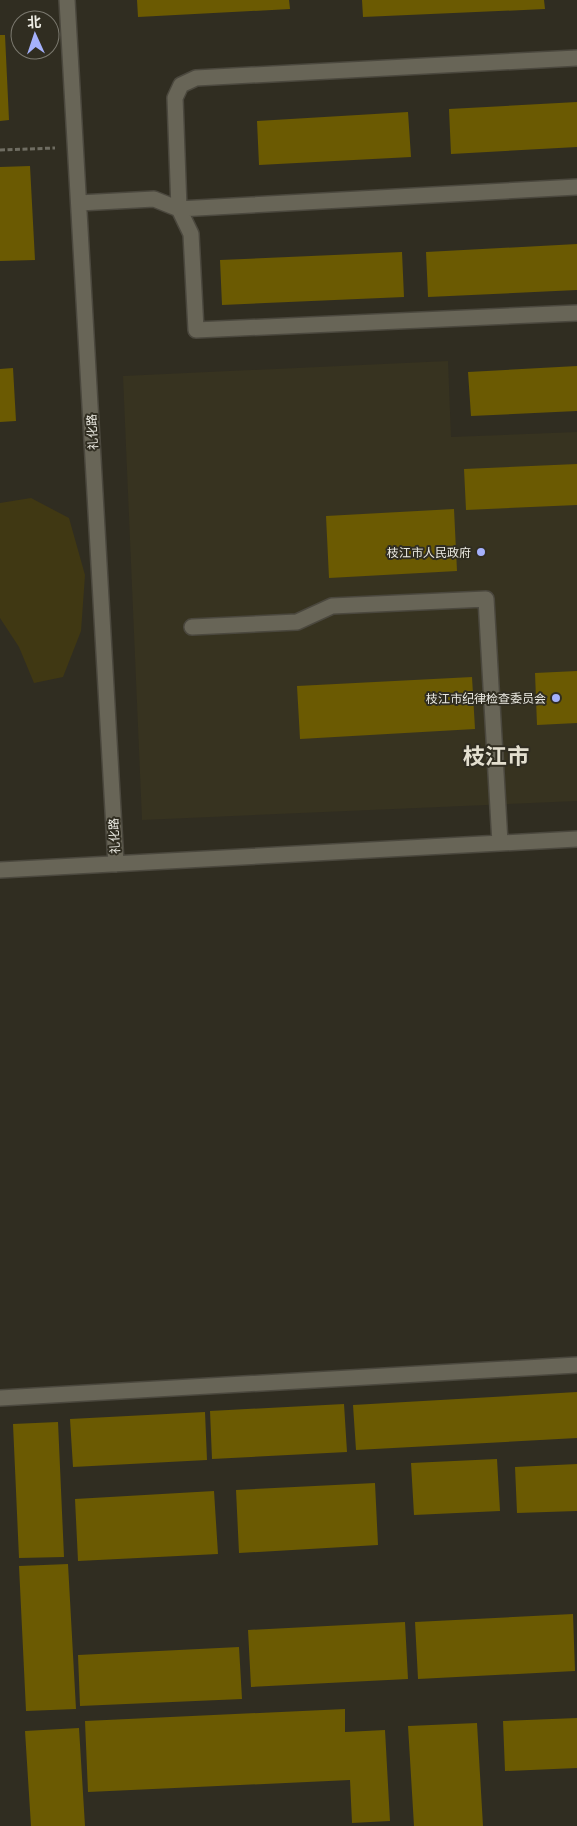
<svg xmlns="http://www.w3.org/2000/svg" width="577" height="1826" font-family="'Golos Text','Noto Sans SC',sans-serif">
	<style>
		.built { fill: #373320 }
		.green { fill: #403813 }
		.building { fill: #6b5a02 }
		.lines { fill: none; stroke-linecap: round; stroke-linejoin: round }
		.minor-casing { stroke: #4b483e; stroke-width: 18 }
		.path { stroke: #6f6d62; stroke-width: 3; stroke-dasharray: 5 2.5; stroke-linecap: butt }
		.minor { stroke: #686557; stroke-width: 15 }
		.poi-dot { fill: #a5b1fc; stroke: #302d21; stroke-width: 2 }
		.labels { text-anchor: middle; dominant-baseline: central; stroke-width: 4; stroke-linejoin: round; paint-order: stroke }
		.street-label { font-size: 12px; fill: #ecebe3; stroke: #302d21 }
		.poi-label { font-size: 12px; fill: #ecebe3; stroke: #302d21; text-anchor: end }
		.town-label { font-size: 22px; font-weight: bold; fill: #e3dfcf; stroke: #302d21 }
	</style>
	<rect width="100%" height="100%" fill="#302d21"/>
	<path class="built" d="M448 361 451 437 577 432V801L142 820 123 376Z"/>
	<path class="green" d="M31 498 69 518 85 575 81 631 63 677 34 683 19 647 0 618V503Z"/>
	<path class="building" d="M137 0H289L290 9 138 17Z
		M362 0H544L545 9 363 17Z
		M0 35H5L9 120 0 121Z
		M577 102V147L451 154 449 109Z
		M408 112 411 157 259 165 257 121Z
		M30 166 35 260 0 261V167Z
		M577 244V290L428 297 426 252Z
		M402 252 404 297 222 305 220 260Z
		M577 366V411L471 416 468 372Z
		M13 368 16 421 0 422V369Z
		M577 464V505L466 510 464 469Z
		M454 509 457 571 329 578 326 516Z
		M577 671V723L537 725 535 673Z
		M472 677 475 729 300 739 297 686Z
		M577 1392V1438L356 1450 353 1405Z
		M344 1404 347 1452 212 1459 210 1411Z
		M205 1412 207 1460 73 1467 70 1419Z
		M58 1422 64 1557 19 1558 13 1424Z
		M497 1459 500 1511 414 1515 411 1463Z
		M577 1464V1511L517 1513 515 1467Z
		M375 1483 378 1545 239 1553 236 1490Z
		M214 1491 218 1554 78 1561 75 1499Z
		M68 1564 76 1709 26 1711 19 1566Z
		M573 1614 575 1671 418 1679 415 1622Z
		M405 1622 408 1679 251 1687 248 1630Z
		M239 1647 242 1699 80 1706 78 1655Z
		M345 1709V1732L385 1730 390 1821 352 1823 350 1780 88 1792 85 1721Z
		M577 1718V1768L505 1771 503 1721Z
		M477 1723 483 1826H414L408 1726Z
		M79 1728 85 1826H31L25 1731Z"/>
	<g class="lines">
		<defs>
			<path id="minor" d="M67 0 116 864
				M577 58 196 78 181 85 175 98 179 209 577 187
				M79 203 154 199 179 209 191 234 196 330 577 313
				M192 627 297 622 332 606 486 599 500 843
				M0 870 577 839
				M0 1398 577 1365"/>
		</defs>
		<use href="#minor" class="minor-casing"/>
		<path class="path" d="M0 150 55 148"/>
		<use href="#minor" class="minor"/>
	</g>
	<g class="poi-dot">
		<circle cx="481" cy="552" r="5"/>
		<circle cx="556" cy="698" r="5"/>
	</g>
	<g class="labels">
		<g class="street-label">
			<text transform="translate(92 432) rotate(-93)">礼化路</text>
			<text transform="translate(114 836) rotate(-93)">礼化路</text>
		</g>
		<g class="poi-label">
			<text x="471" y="552">枝江市人民政府</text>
			<text x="546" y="698">枝江市纪律检查委员会</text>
		</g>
		<g class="town-label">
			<text x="496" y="755">枝江市</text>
		</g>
	</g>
	<g transform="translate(35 35) rotate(357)"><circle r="24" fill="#302d21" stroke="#7b796f"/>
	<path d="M0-4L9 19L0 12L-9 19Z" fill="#a5b1fc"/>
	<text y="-8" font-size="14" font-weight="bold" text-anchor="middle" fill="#ecebe3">北</text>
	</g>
</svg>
